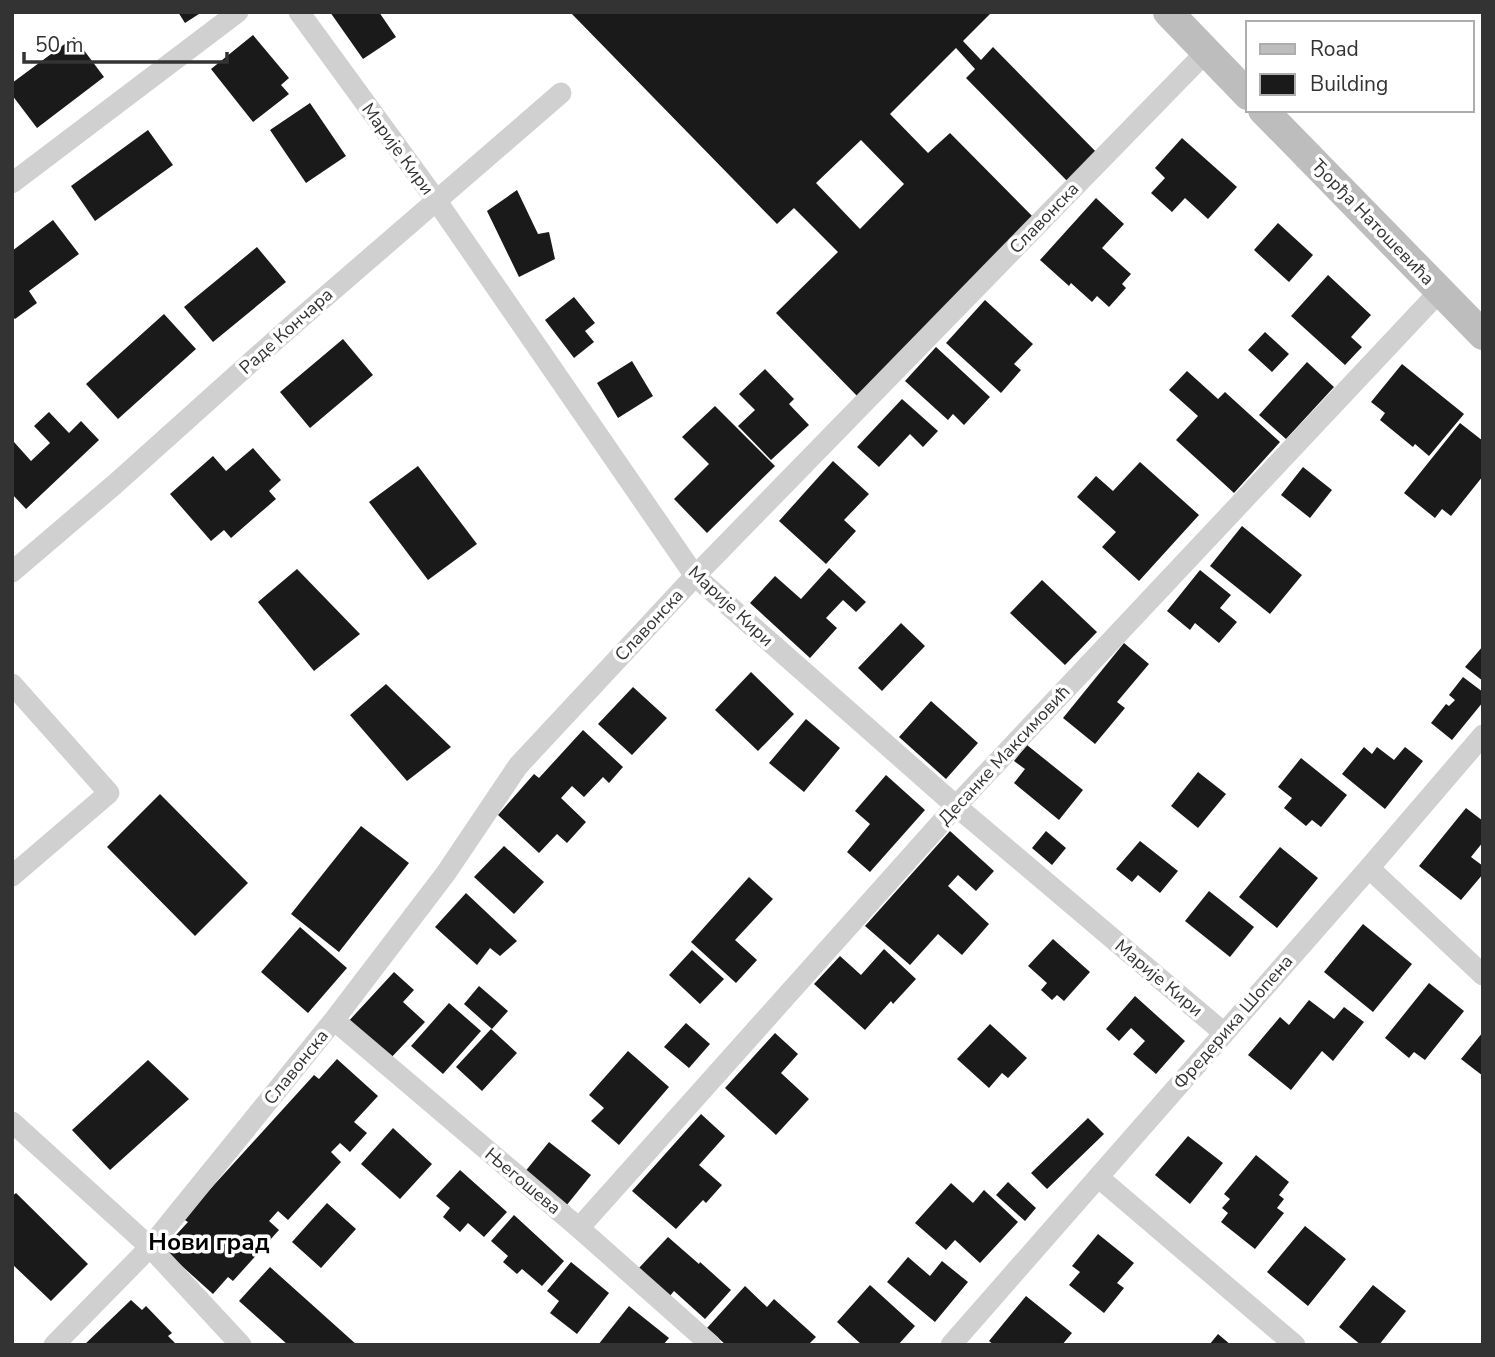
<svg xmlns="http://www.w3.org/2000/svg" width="1495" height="1357" font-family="'Nunito Sans',sans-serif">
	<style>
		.building { fill: #1a1a1a; fill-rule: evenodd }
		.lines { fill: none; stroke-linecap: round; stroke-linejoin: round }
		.street { stroke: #d0d0d0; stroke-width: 21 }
		.secondary { stroke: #bdbdbd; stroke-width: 30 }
		.labels { text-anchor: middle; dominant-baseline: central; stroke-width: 7; stroke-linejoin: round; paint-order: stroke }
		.street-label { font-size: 18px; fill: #333; stroke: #fff }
		.district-label { font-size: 24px; font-weight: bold; fill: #000; stroke: #fff }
	</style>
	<rect width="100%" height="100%" fill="#fff"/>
	<path class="building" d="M178 12H202L185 23Z
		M330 12H379L396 37 363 59Z
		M570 12H992L963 41 981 60 993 47 1103 159 1074 188 966 78 975 69 956 48 890 114 928 153 950 133 1039 223 860 399 776 313 838 252 794 208 777 224ZM861 140 904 184 860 229 816 183Z
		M253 35 289 78 281 85 289 94 253 122 211 69Z
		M74 37 104 77 37 128 12 95V83Z
		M310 103 346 156 306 183 270 130Z
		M148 130 173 165 95 221 71 186Z
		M1182 138 1237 187 1208 219 1185 198 1172 212 1151 193 1165 178 1155 168Z
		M517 190 538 234 549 232 555 259 519 277 487 211Z
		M1096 198 1124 224 1102 248 1131 274 1122 284 1126 288 1109 307 1097 296 1092 302 1071 283 1069 286 1040 260Z
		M53 220 79 254 29 291 37 303 15 319 12 316V251Z
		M1278 223 1313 255 1289 282 1254 250Z
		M257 247 286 282 213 342 184 307Z
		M1328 275 1371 315 1351 337 1362 347 1345 365 1291 316Z
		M574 297 595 323 585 331 594 342 574 358 545 320Z
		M985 300 1033 344 1014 364 1021 370 1001 393 946 343Z
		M164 314 196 349 118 419 86 384Z
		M1265 332 1289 354 1272 372 1248 350Z
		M343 339 373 375 310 428 280 392Z
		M936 347 990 397 964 425 953 414 948 420 905 381Z
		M632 361 653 396 618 418 597 383Z
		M1307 362 1334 387 1286 439 1259 415Z
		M1402 364 1464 414 1429 456 1415 444 1413 447 1380 420 1385 413 1371 402Z
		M765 369 794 399 789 404 809 425 771 460 738 426 755 410 739 394Z
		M1187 371 1218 399 1225 392 1280 442 1234 493 1176 440 1198 416 1169 390Z
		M902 399 938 431 923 447 910 434 879 467 857 447Z
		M715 406 775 466 707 533 674 499 709 464 682 437Z
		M49 412 69 433 81 421 99 440 26 509 12 494V444L14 442 31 461 50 443 34 426Z
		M1460 423 1483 441V476L1451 516 1442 509 1435 518 1404 493Z
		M253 448 281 480 269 491 276 499 231 538 224 530 211 541 170 494 213 456 226 471Z
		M833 461 869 494 844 520 856 531 826 564 779 521Z
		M1140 462 1199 515 1139 581 1102 547 1116 532 1077 497 1096 476 1113 491Z
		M418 466 477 544 428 580 369 502Z
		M1303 467 1332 490 1310 518 1281 495Z
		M1242 526 1302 575 1270 614 1210 566Z
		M829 568 866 602 856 612 843 600 826 618 837 628 810 658 750 603 775 576 801 599Z
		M297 569 360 634 314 671 258 602Z
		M1200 570 1231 595 1220 608 1237 622 1219 643 1195 623 1190 630 1167 611Z
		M1042 580 1097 632 1065 665 1010 613Z
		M901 623 925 646 882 691 858 668Z
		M1124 643 1149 664 1117 702 1125 708 1095 744 1063 718Z
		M1483 646V681L1465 667Z
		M751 672 794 714 758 751 715 710Z
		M1463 677 1483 692V702L1452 740 1431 723 1446 704 1449 706 1455 700 1449 695Z
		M386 684 451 747 407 781 350 715Z
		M633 687 667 718 632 755 598 724Z
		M931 701 978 743 946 779 899 737Z
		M806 719 840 748 804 792 769 763Z
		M583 730 623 767 609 783 603 777 584 797 572 786 561 798 586 822 567 843 557 834 539 853 498 815 534 774 539 778Z
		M1027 745 1083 790 1059 820 1014 783 1025 769 1014 761Z
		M1364 747 1372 754 1377 747 1394 760 1405 747 1423 761 1385 809 1342 774Z
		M1301 758 1347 795 1321 827 1312 820 1306 826 1284 808 1292 798 1278 787Z
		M1198 772 1226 794 1198 828 1171 806Z
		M886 775 925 810 870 872 847 852 870 824 855 811Z
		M160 794 248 883 195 936 107 847Z
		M1466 808 1483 821V842L1471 857 1483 866V874L1461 900 1419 866Z
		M361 826 409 863 339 952 291 914Z
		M950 831 994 871 976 891 958 875 948 886 989 924 962 955 938 934 910 965 865 926Z
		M1046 831 1066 848 1052 865 1032 848Z
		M1140 841 1178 871 1160 893 1138 875 1132 882 1116 869Z
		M504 846 544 882 514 914 474 877Z
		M1280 847 1318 878 1277 928 1239 897Z
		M749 877 773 899 735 940 757 960 736 983 691 942Z
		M1209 891 1254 927 1230 957 1185 921Z
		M466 893 517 941 500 956 490 948 477 965 435 927Z
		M1363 924 1412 964 1373 1012 1324 972Z
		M300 927 347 968 308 1013 261 972Z
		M1053 939 1090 972 1064 1001 1057 995 1052 1000 1041 990 1047 983 1028 966Z
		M884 949 916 979 893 1004 891 1001 865 1030 814 984 840 956 861 975Z
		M692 950 724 979 700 1004 669 975Z
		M394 972 414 990 403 1002 425 1022 387 1062 346 1024Z
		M1429 983 1464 1011 1425 1060 1414 1052 1409 1058 1385 1038Z
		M479 986 508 1011 492 1029 464 1004Z
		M1135 996 1185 1041 1156 1074 1133 1054 1145 1041 1131 1028 1119 1041 1106 1029Z
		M1309 1000 1334 1019 1344 1007 1364 1022 1333 1061 1322 1051 1291 1090 1248 1055 1280 1017 1289 1025Z
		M449 1003 481 1031 443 1074 411 1046Z
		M686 1023 710 1044 689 1068 664 1047Z
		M990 1024 1027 1058 1008 1078 1002 1073 989 1088 957 1059Z
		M491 1029 517 1053 482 1091 456 1067Z
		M1483 1032V1076L1461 1059Z
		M775 1033 798 1054 781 1073 809 1099 776 1135 725 1088Z
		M628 1051 669 1087 619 1145 591 1121 604 1108 589 1095Z
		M337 1059 378 1096 354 1122 367 1133 350 1152 340 1143 331 1152 341 1162 288 1220 278 1211 269 1221 279 1230 233 1281 228 1277 213 1294 163 1249 188 1222 183 1219 314 1075 319 1079Z
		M148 1060 189 1099 110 1170 72 1130Z
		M701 1114 725 1136 699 1165 722 1185 706 1203 703 1200 676 1229 632 1191Z
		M1088 1118 1104 1134 1047 1189 1031 1173Z
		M393 1128 432 1164 400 1199 361 1164Z
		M1188 1136 1223 1163 1190 1204 1155 1175Z
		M549 1142 591 1175 566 1206 524 1173Z
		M1256 1155 1289 1182 1279 1195 1284 1199 1277 1208 1284 1213 1255 1249 1221 1222 1228 1213 1222 1208 1230 1199 1224 1194Z
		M460 1170 507 1212 484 1237 468 1223 460 1232 443 1217 450 1208 436 1196Z
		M1008 1182 1036 1208 1025 1221 996 1195Z
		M951 1183 973 1203 984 1190 1018 1222 980 1263 955 1240 946 1250 915 1223Z
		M16 1193 88 1264 51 1301 12 1264V1196Z
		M327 1203 356 1229 321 1268 292 1242Z
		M514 1215 564 1261 542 1286 522 1269 517 1274 503 1262 508 1256 491 1241Z
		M1305 1226 1346 1259 1308 1306 1267 1272Z
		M1098 1234 1134 1263 1117 1283 1124 1288 1104 1313 1069 1285 1080 1272 1072 1266Z
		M668 1237 699 1264 700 1262 731 1290 705 1319 674 1291 669 1297 638 1269Z
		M908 1257 930 1276 942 1261 968 1282 935 1322 887 1282Z
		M571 1262 609 1293 577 1334 550 1313 559 1301 547 1291Z
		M270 1267 357 1345H288L239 1301Z
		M870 1285 915 1326 898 1345H862L837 1322Z
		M1373 1285 1406 1311 1379 1345H1361L1339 1327Z
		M745 1286 767 1307 774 1299 816 1337 808 1345H726L707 1328Z
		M1026 1296 1072 1333 1062 1345H994L989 1341Z
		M131 1300 142 1310 146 1306 172 1333 168 1336 177 1345H84Z
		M629 1306 669 1338 663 1345H598Z
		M1218 1334 1231 1345H1209Z"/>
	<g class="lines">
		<path class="street" d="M299 12 436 200 695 576 956 806 1224 1033
			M12 183 238 12
			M12 572 114 485 288 329 561 93
			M12 684 109 793 12 876
			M1369 868 1483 975
			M334 1020 579 1228 711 1345
			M12 1122 150 1247 241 1345
			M1098 1177 1295 1345
			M579 1228 956 806 1440 291
			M54 1345 150 1247 334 1020 446 873 518 766 695 576 1206 52
			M951 1345 1369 868 1483 735"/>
		<path class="secondary" d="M1168 12 1248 95
			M1263 110 1483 335"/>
	</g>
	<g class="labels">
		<g class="street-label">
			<text transform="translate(398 149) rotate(54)">Марије Кири</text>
			<text transform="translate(1044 218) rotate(-46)">Славонска</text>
			<text transform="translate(1373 222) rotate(46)">Ђорђа Натошевића</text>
			<text transform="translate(286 331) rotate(-42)">Раде Кончара</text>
			<text transform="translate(731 606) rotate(43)">Марије Кири</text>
			<text transform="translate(649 625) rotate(-47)">Славонска</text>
			<text transform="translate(1004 755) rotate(-47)">Десанке Максимовић</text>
			<text transform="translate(1159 978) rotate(40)">Марије Кири</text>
			<text transform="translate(1233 1022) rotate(-49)">Фредерика Шопена</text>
			<text transform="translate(296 1067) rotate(-51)">Славонска</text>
			<text transform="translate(523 1181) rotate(40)">Његошева</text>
		</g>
		<g class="district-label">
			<text x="209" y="1242">Нови град</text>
		</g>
	</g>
	<rect width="1495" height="1357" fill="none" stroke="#333333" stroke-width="28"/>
	<rect x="1246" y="21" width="228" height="91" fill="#ffffff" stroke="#adadad" stroke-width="2"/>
	<rect x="1260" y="44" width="35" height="10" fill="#bdbdbd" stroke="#adadad" stroke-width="2"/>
	<text x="1310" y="56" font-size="21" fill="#333333">Road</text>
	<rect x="1260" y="74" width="35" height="21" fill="#1a1a1a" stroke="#adadad" stroke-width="2"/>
	<text x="1310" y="91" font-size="21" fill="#333333">Building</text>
	<path d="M24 52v10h203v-10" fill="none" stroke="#333333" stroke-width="3.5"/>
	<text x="35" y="52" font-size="21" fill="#333333" stroke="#ffffff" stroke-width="5" paint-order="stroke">50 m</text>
</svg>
